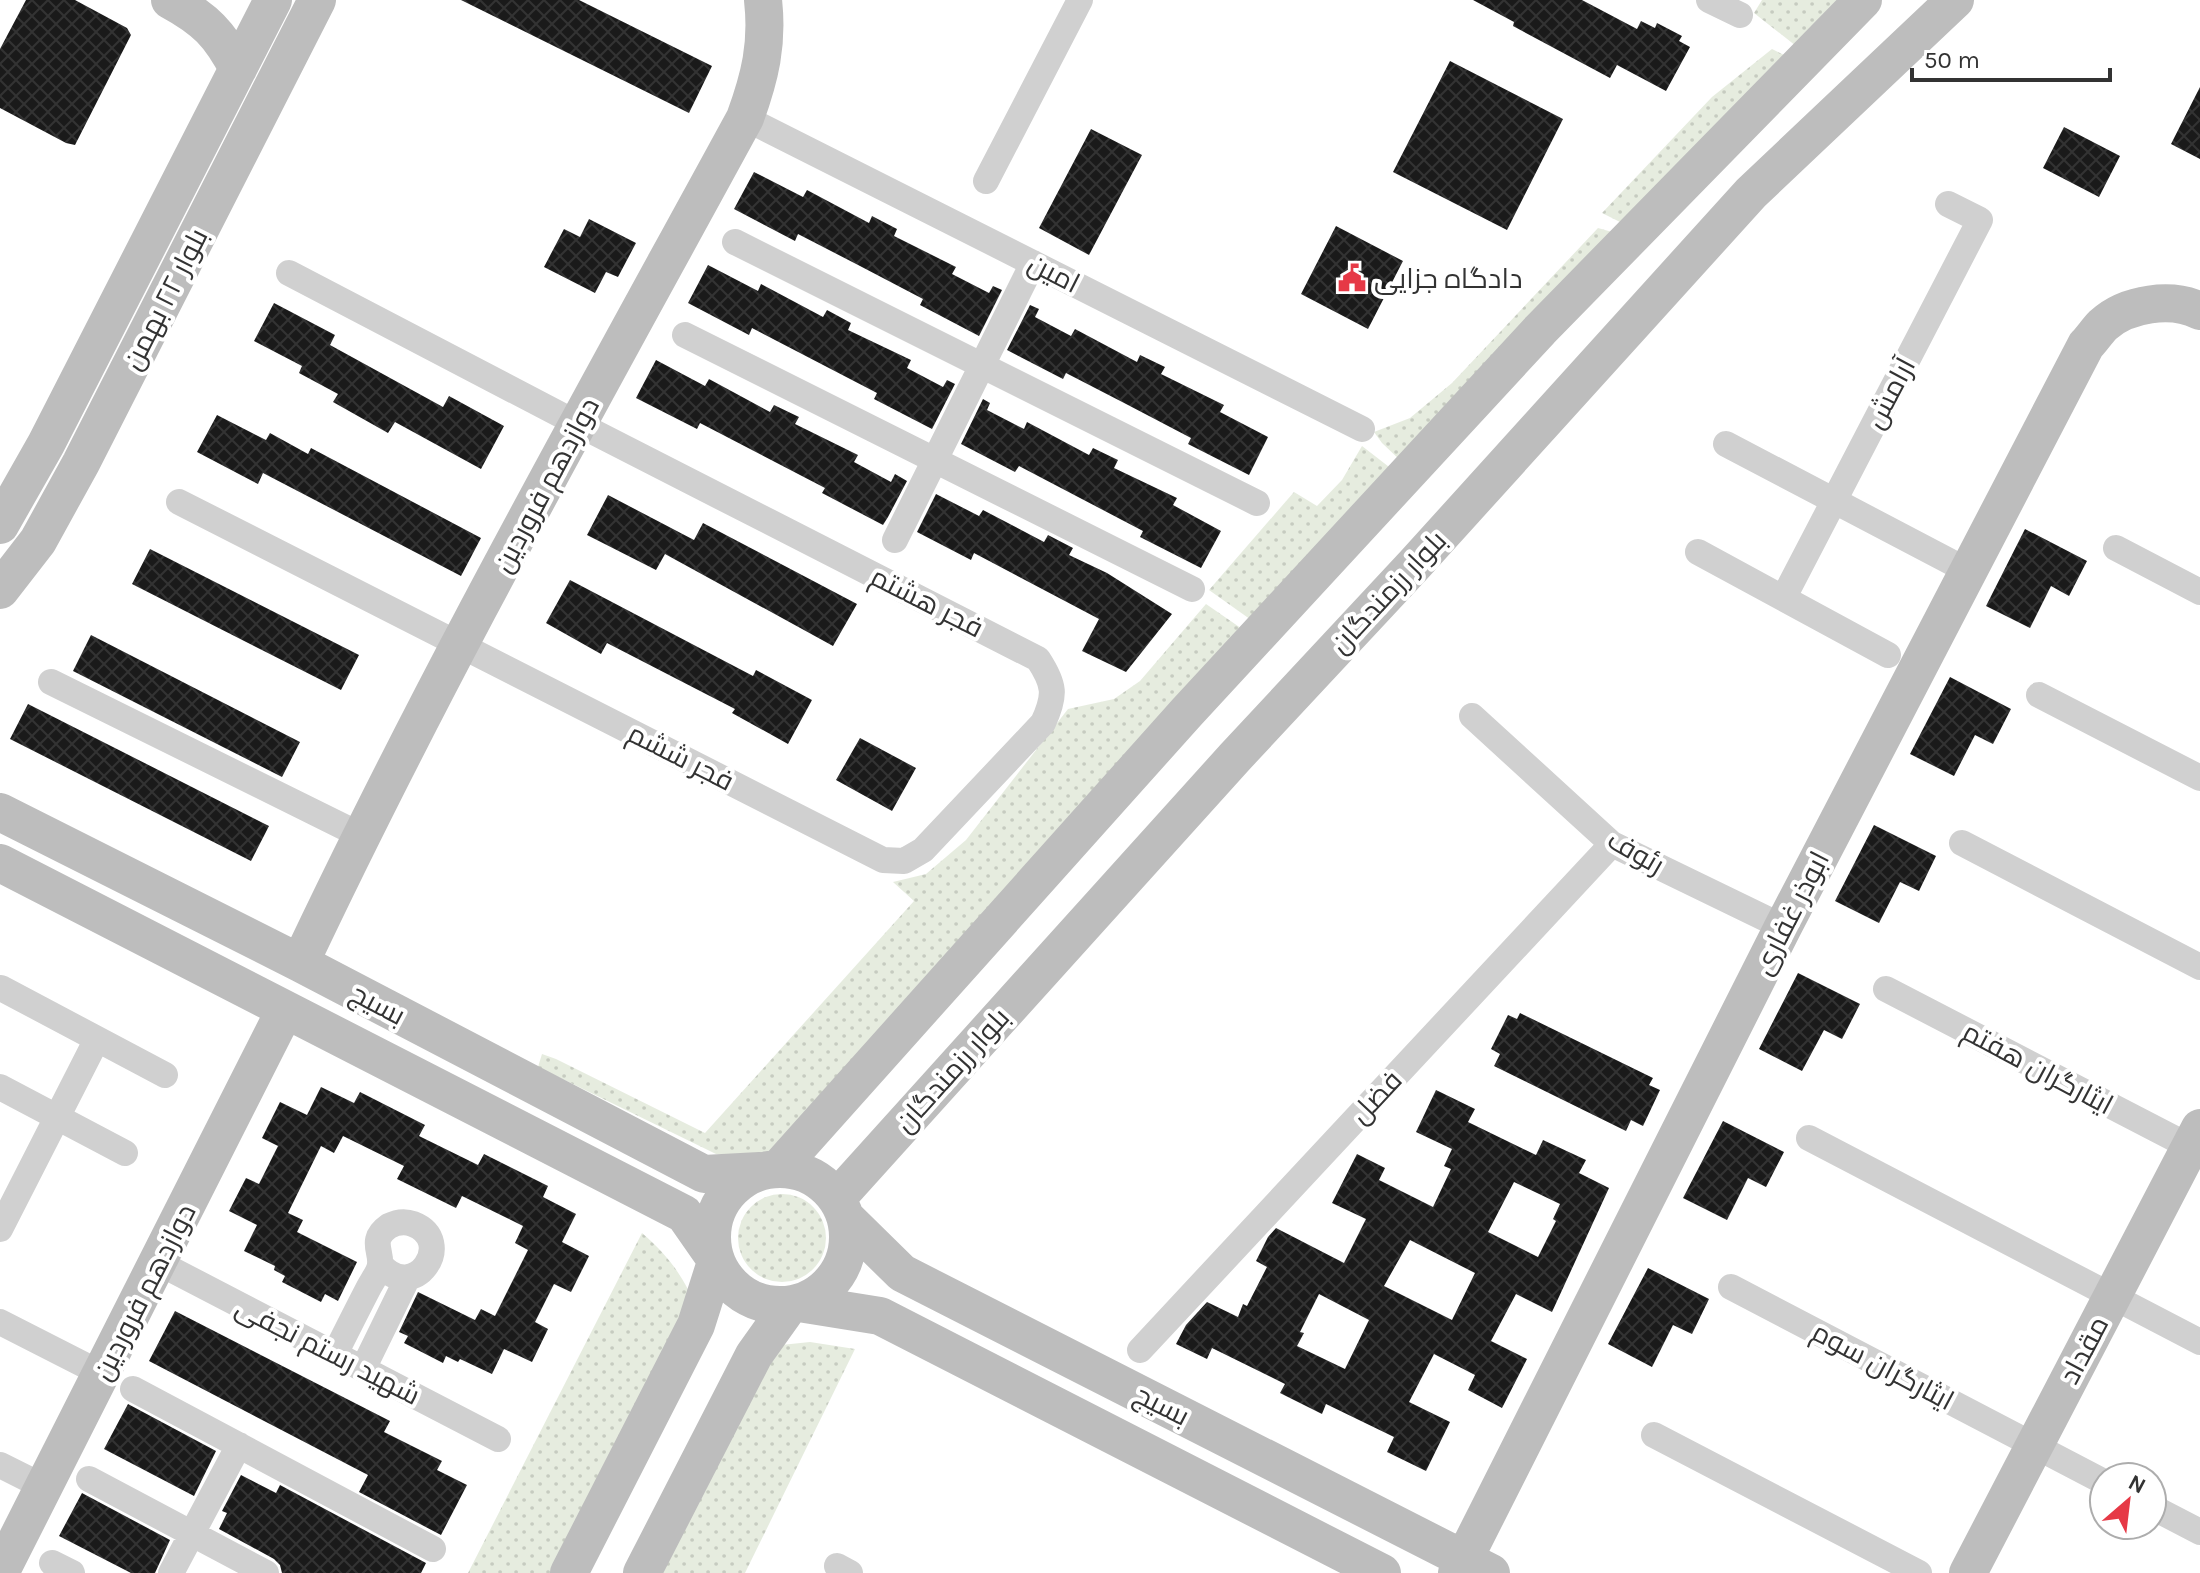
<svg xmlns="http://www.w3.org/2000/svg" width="2200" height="1573" font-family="Karla,Cairo,sans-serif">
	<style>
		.grass { fill: url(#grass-dots) }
		.building { fill: url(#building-cross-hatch); fill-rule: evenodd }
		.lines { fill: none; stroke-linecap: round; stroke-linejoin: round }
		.street { stroke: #d0d0d0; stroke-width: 26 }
		.secondary { stroke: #bdbdbd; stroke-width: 38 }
		.labels { text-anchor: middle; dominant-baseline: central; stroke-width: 8; stroke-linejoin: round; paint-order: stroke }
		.street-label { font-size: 28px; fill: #333; stroke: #fff }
		.poi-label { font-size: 28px; fill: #333; stroke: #fff; text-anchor: start }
	</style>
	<defs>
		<pattern id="grass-dots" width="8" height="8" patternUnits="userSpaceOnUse" patternTransform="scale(2)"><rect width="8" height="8" fill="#e6ecdf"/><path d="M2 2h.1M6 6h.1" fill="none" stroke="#c6cbc0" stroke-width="1.8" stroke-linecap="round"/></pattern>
		<pattern id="building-cross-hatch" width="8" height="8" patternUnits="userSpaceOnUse" patternTransform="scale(2)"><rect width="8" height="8" fill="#1a1a1a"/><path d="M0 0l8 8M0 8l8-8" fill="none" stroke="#333"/></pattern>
	</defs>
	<rect width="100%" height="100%" fill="#fff"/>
	<path class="grass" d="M1762 0H1840L1796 46 1754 13Z
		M1772 49 1788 57 1622 223 1602 213 1712 97Z
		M1598 228 1612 232 1402 462 1382 443 1374 432 1410 418 1452 383Z
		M1362 446 1393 470 1254 622 1209 590 1294 492 1317 506 1342 480Z
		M1206 604 1248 633 770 1154H716L538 1067 542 1054 556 1059 705 1133 914 901 893 882 926 874 966 840 1068 709 1114 699 1140 681Z
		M738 1238a44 44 0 1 1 88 0a44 44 0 1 1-88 0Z
		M642 1233C670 1257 686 1280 699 1314L568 1573H468Z
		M810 1342 855 1349 745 1573H644L761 1347Z"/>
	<path class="building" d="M26 0H75L127 28 131 35 75 145 66 143 0 108V49Z
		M461 0H579L712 66 689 113Z
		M1473 0H1582L1637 29 1641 21 1655 28 1657 23 1682 36 1679 41 1690 47 1666 91 1617 65 1610 78 1513 26 1514 22Z
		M1450 61 1563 119 1507 230 1393 172Z
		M2200 87V159L2171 144Z
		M2064 127 2120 156 2099 197 2043 168Z
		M1091 129 1142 155 1089 255 1039 228Z
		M754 172 803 197 807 190 869 223 872 216 897 229 894 236 956 267 952 274 989 293 993 286 1002 290 979 336 920 305 923 299 860 266 798 234 795 241 734 209Z
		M589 219 636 243 618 277 606 272 595 293 544 267 564 229 580 237Z
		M1336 226 1403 261 1368 329 1301 294Z
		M708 265 758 291 761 284 823 317 827 310 851 323 848 330 911 360 907 368 943 387 947 380 955 384 932 429 874 399 877 393 752 328 749 335 688 303Z
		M274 303 335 335 330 345 443 407 449 396 504 426 481 469 395 422 388 433 333 402 338 394 299 373 302 366 254 341Z
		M1030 305 1039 309 1035 317 1071 336 1075 329 1137 362 1140 355 1165 367 1161 374 1224 405 1220 412 1268 437 1249 475 1188 444 1191 438 1128 405 1066 373 1063 379 1007 350Z
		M656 360 705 386 709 379 770 412 774 405 799 417 795 424 858 455 854 462 891 482 895 474 907 481 888 517 883 525 822 493 825 488 700 423 697 429 636 398Z
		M983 399 990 403 987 410 1024 429 1027 422 1089 455 1093 448 1118 460 1114 468 1177 498 1173 505 1221 531 1201 568 1140 537 1143 531 1080 498 1019 466 1015 472 961 444Z
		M217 415 266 440 270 433 308 454 311 448 481 538 461 576 263 473 258 484 197 452Z
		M936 494 979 516 983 510 1044 542 1048 535 1073 548 1069 555 1107 573 1172 614 1126 672 1082 651 1099 619 974 553 971 560 917 532Z
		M608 495 694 540 703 523 857 604 833 646 665 554 656 570 587 535Z
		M2025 529 2087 561 2069 596 2051 586 2030 628 1986 606Z
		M150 549 359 655 341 690 132 584Z
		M570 580 753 676 756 670 812 700 788 744 732 713 735 709 607 643 601 654 546 623Z
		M91 635 300 742 282 777 73 671Z
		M1950 677 2011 709 1993 744 1975 735 1954 776 1910 754Z
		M28 704 269 826 251 861 10 739Z
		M860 738 916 768 892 811 836 780Z
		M1874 825 1936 856 1919 891 1900 882 1879 923 1835 901Z
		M1798 973 1860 1004 1842 1039 1824 1030 1802 1071 1759 1049Z
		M1520 1013 1653 1078 1649 1085 1660 1090 1643 1126 1631 1120 1626 1131 1494 1066 1500 1054 1491 1049 1508 1015 1517 1019Z
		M321 1087 354 1103 360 1092 425 1125 419 1136 478 1165 484 1154 548 1186 543 1197 576 1214 562 1242 589 1256 571 1292 554 1284 535 1322 548 1329 532 1362 504 1349 492 1374 460 1359 458 1362 446 1356 443 1363 404 1343 408 1336 399 1332 418 1292 475 1320 481 1309 495 1316 528 1250 515 1243 523 1226 462 1196 456 1208 397 1179 404 1166 343 1136 334 1153 321 1146 288 1213 303 1220 297 1232 357 1262 338 1301 325 1294 321 1302 282 1282 285 1276 274 1270 275 1266 244 1251 257 1225 229 1211 246 1178 259 1184 278 1146 262 1138 280 1102 307 1115Z
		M1436 1090 1475 1109 1468 1122 1536 1155 1543 1140 1586 1160 1579 1173 1609 1188 1552 1312 1516 1294 1491 1341 1527 1359 1502 1408 1468 1390 1475 1375 1434 1354 1409 1402 1450 1422 1426 1471 1387 1452 1394 1437 1326 1404 1322 1414 1280 1393 1285 1384 1212 1348 1207 1359 1176 1344 1186 1325 1207 1302 1238 1317 1243 1304 1247 1306 1267 1267 1256 1261 1268 1237 1276 1228 1344 1263 1366 1219 1332 1203 1357 1154 1385 1168 1379 1180 1433 1207 1451 1169 1444 1166 1452 1149 1416 1132ZM1514 1182 1560 1204 1553 1219 1556 1221 1538 1257 1488 1232ZM1410 1240 1475 1273 1452 1320 1384 1286ZM1319 1294 1369 1320 1345 1369 1297 1346 1304 1333 1300 1332Z
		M1723 1121 1784 1152 1766 1187 1748 1178 1727 1220 1683 1198Z
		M1648 1268 1709 1299 1692 1334 1673 1325 1652 1367 1608 1344Z
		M175 1311 390 1421 384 1432 442 1461 437 1470 467 1485 441 1535 359 1492 368 1475 149 1361Z
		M128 1404 216 1451 194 1496 104 1449Z
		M241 1475 276 1493 280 1485 426 1563 421 1573H282L280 1565 274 1559 219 1529 227 1513 222 1511Z
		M82 1493 170 1540 155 1573H131L59 1536Z"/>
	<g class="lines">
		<path class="street" d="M1709 0 1740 15
			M745 118 1362 429
			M986 181 1080 0
			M735 242 1257 503
			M685 335 1192 589
			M1726 444 1968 571
			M179 502 883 860 904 861 923 850 1043 723C1056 695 1055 685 1038 659L578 424 289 273
			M895 540 1033 263
			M2116 548 2200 592
			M1698 552 1888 655
			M1784 597 1980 220 1948 204
			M51 682 360 835
			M2039 695 2200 778
			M1472 716 1612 844 1783 927
			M1962 843 2200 967
			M1 988 165 1075
			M1886 989 2200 1152
			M0 1087 125 1153
			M1809 1138 2200 1342
			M0 1229 97 1039
			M159 1263 498 1439
			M1731 1287 2104 1482
			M0 1322 102 1374
			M1140 1350 1612 844
			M335 1354C346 1332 357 1310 369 1287 372 1281 379 1272 380 1265 382 1251 369 1240 389 1226 397 1222 405 1221 413 1224 457 1241 414 1305 380 1264
			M363 1369 408 1277
			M133 1389 433 1549
			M1654 1435 1919 1573
			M0 1465 44 1487
			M89 1479 266 1573
			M2152 1507 2200 1532
			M52 1563 72 1573
			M837 1566 850 1573
			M171 1573 239 1445"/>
		<path class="secondary" d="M170 0C205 19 220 34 238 69
			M0 525 46 444 273 0
			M0 590 38 541 81 463 317 0
			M0 812 300 963 704 1174 760 1171
			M0 863 684 1214 714 1257
			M300 963C436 675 593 397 745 118 760 77 768 44 763 0
			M779 1168 1187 712 1540 330 1863 0
			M712 1237a68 68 0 1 1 136 0a68 68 0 1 1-136 0Z
			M837 1198 1235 757 1414 565 1751 193 1955 0
			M847 1219 902 1273 1491 1573
			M799 1303 880 1316 1382 1573
			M0 1573 285 1010
			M569 1573 696 1325 716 1262
			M642 1573 754 1355 789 1306
			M1457 1573 1783 927 2086 345C2092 339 2097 331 2103 325 2127 303 2172 297 2200 311
			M1968 1573 2200 1128"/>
	</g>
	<defs>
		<symbol id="civic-bare" viewBox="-9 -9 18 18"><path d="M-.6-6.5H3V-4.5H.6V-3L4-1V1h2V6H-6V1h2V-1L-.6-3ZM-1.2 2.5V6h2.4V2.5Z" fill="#e63946" stroke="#fff" stroke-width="2.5" paint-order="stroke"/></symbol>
	</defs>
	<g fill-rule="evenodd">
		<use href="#civic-bare" x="1332" y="258" width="40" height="40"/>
	</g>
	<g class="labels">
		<g class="street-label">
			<text transform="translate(1054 273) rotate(27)">امین</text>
			<text transform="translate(165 299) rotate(-63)">بلوار ۲۲ بهمن</text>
			<text transform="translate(1890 393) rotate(-62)">آرامش</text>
			<text transform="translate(546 485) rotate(-62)">دوازدهم فروردین</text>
			<text transform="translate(1388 592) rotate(-47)">بلوار رزمندگان</text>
			<text transform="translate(927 602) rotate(27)">فجر هشتم</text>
			<text transform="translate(681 757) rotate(27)">فجر ششم</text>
			<text transform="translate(1636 852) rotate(30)">رئوف</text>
			<text transform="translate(1791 913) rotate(-63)">ابوذر غفاری</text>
			<text transform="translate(378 1004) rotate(28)">بسیج</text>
			<text transform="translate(2038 1068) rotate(28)">ایثارگران هفتم</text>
			<text transform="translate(952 1070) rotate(-48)">بلوار رزمندگان</text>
			<text transform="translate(1376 1097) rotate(-47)">فضل</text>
			<text transform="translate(144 1292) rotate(-63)">دوازدهم فروردین</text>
			<text transform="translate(2084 1350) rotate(-62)">مقداد</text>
			<text transform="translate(328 1351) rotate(27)">شهید رستم نجفی</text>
			<text transform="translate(1883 1366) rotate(28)">ایثارگران سوم</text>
			<text transform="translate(1162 1405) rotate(27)">بسیج</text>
		</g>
		<g class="poi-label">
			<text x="1374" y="278">دادگاه جزایی</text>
		</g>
	</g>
	<g transform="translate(2128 1501) rotate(28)"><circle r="38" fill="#ffffff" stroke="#adadad" stroke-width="2"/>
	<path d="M0-6L14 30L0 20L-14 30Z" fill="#e63946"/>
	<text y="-12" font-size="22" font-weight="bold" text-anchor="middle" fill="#333333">N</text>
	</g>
	<path d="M1912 68v12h198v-12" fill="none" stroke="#333333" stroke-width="4"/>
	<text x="1924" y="68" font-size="24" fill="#333333" stroke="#ffffff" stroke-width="6" paint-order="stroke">50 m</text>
</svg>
